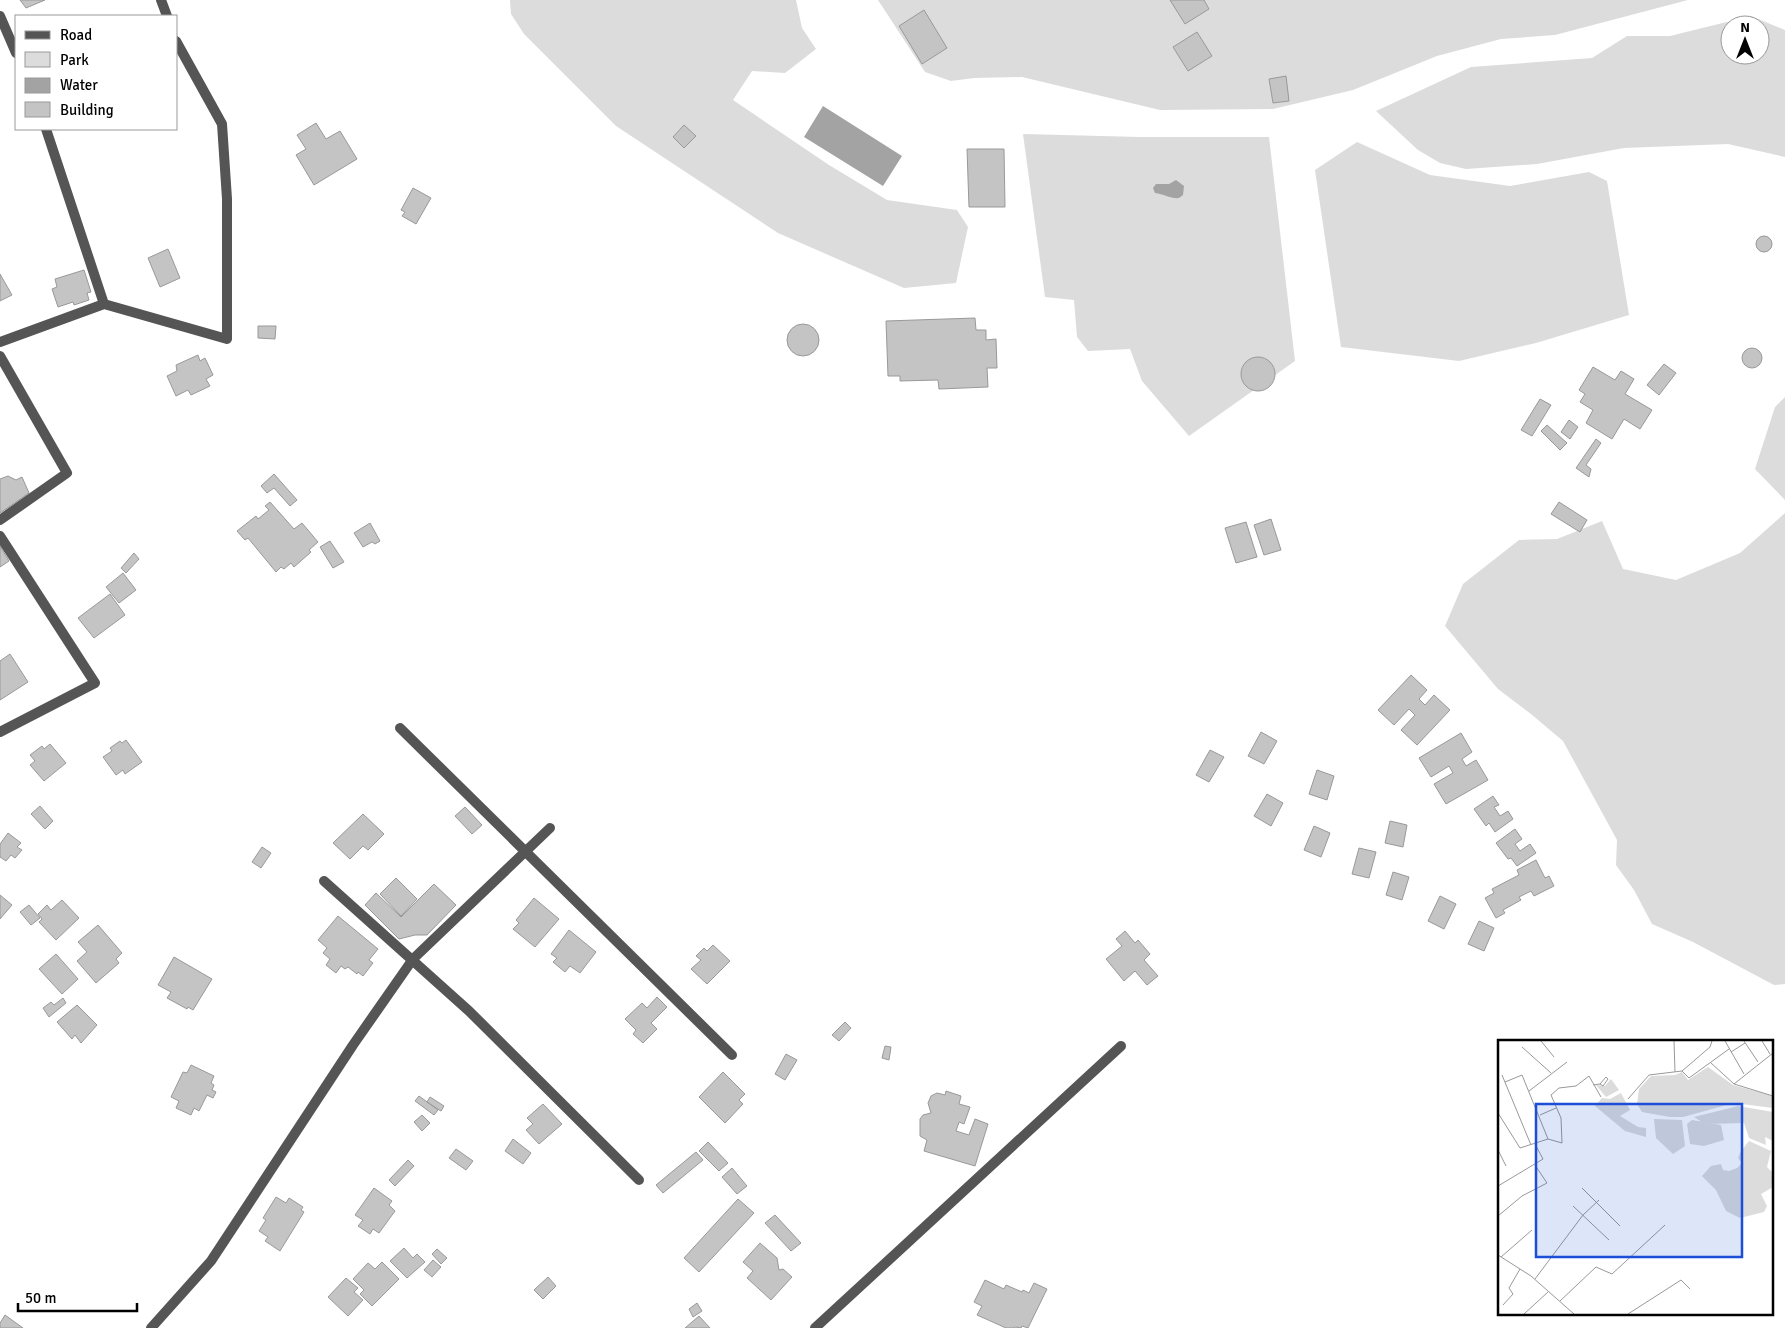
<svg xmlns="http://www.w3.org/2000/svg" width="1785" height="1328" font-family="Signika,sans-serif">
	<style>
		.green { fill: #dcdcdc; fill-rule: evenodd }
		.water { fill: #a3a3a3 }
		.building { fill: #c4c4c4; stroke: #999 }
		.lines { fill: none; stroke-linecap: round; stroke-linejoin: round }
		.minor { stroke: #555; stroke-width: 10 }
		.inset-road { fill: none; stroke: #999; stroke-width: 1 }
		.view { fill: #1d4ed8; fill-opacity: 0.15; stroke: #1d4ed8; stroke-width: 2.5 }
		.inset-edge { fill: none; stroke: #000; stroke-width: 2.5 }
	</style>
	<rect width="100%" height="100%" fill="#fff"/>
	<path class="green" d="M510 0H796L802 28 816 49 785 73 752 71 733 100 829 165 887 200 957 210 968 227 956 283 904 288 778 233 616 126 524 34 511 14Z
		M878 0H1688L1555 35 1501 39 1437 56 1353 90 1273 109 1160 110 1022 77 974 78 951 81 925 72Z
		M1751 16 1785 30V157L1728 144 1624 148 1537 164 1466 169 1440 163 1418 150 1376 111 1471 67 1592 58 1627 36H1670ZM1730 25H1760V55H1730Z
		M1023 134 1140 137H1269L1295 361 1189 436 1142 381 1130 349 1088 351 1077 337 1074 300 1045 297Z
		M1357 142 1430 175 1510 186 1589 172 1607 181 1629 315 1536 343 1459 361 1341 347 1315 170Z
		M1785 397V500L1755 469 1775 407Z
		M1785 513V984L1774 985 1693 942 1652 924 1634 890 1616 865 1617 840 1563 741 1531 714 1498 689 1445 626 1463 584 1519 540 1557 539 1602 521 1623 569 1676 580 1740 553Z"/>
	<path class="water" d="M823 106 902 156 883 186 804 137Z
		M1176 180 1184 186 1183 195 1179 198C1171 199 1164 194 1155 193L1153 188 1156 184H1169Z"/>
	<path class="building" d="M20 0H45L26 8Z
		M1170 0H1204L1209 9 1185 24Z
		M924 10 947 48 922 64 899 26Z
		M1197 32 1212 56 1188 71 1173 47Z
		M1286 76 1289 101 1273 103 1269 79Z
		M316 123 326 139 340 131 357 159 314 185 296 155 306 149 297 135Z
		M684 125 696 136 684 148 673 137Z
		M967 149H1004L1005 207H969Z
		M413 188 431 198 416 224 402 216 405 212 401 210Z
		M1756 244a8 8 0 1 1 16 0a8 8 0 1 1-16 0Z
		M168 249 180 278 160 287 148 258Z
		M84 270 91 292 87 293 89 300 74 305 73 302 58 307 52 289 57 287 55 279Z
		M0 274 12 295 0 301Z
		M975 318 976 330H986V340L996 339 997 368H987L988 387 939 389 938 380 900 381V376H888L886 321Z
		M787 340a16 16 0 1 1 32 0a16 16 0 1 1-32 0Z
		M258 326H276L275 339 258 338Z
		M1742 358a10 10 0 1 1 20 0a10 10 0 1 1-20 0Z
		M198 355 200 361 205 358 213 375 206 379 210 386 191 395 188 390 176 396 167 376 177 371 176 365Z
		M1241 374a17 17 0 1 1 34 0a17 17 0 1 1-34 0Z
		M1664 364 1676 373 1659 395 1647 385Z
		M1593 367 1615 380 1621 371 1634 379 1625 394 1652 410 1640 429 1624 419 1612 439 1586 423 1593 410 1580 402 1585 394 1579 390Z
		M1540 399 1551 405 1532 436 1521 430Z
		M1569 420 1578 427 1570 439 1561 432Z
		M1547 425 1567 443 1560 450 1541 431Z
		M1596 439 1601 443 1586 465 1591 469 1589 477 1576 468Z
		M274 474 297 500 290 506 274 488 267 493 261 486Z
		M8 476 16 480 22 477 29 493 0 513V479Z
		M270 502 294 529 302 523 318 542 309 550 311 552 294 567 291 563 284 569 281 567 276 572 248 538 245 540 237 531 256 516 258 519 269 510 265 506Z
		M1559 502 1587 520 1580 532 1551 514Z
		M1271 519 1281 550 1264 555 1254 525Z
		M1246 522 1257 557 1236 563 1225 528Z
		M370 523 380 541 375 544 372 542 363 547 354 533Z
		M330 541 344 562 333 568 320 547Z
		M0 546 9 561 0 567Z
		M134 553 139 559 126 573 121 568Z
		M123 573 136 590 119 603 106 587Z
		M110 594 125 615 94 638 78 618Z
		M10 654 28 682 0 700V661Z
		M1411 675 1427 690 1419 699 1425 705 1434 695 1450 710 1417 745 1401 730 1415 715 1409 709 1394 725 1378 710Z
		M1261 732 1277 741 1264 764 1248 756Z
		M1461 733 1472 752 1462 759 1466 766 1476 760 1488 780 1446 804 1434 784 1453 773 1449 766 1431 777 1419 758Z
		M126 740 142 762 125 774 123 770 116 775 103 757 112 751 110 748 120 741 122 743Z
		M50 744 66 763 44 781 30 765 35 761 30 755 42 746 44 749Z
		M1210 750 1224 757 1209 782 1196 775Z
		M1317 770 1334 776 1327 800 1309 794Z
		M1267 794 1283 803 1271 826 1254 816Z
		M1493 796 1499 805 1494 807 1500 816 1508 811 1513 819 1495 832 1489 823 1486 826 1474 809Z
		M40 806 53 821 45 829 31 814Z
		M465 807 482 825 472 834 455 816Z
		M363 814 384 834 368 850 363 846 350 859 333 843Z
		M1390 821 1407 825 1403 847 1385 843Z
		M1314 826 1330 833 1321 857 1304 850Z
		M1515 829 1522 839 1515 844 1520 851 1530 844 1536 853 1517 866 1511 858 1508 859 1496 843Z
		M8 833 21 843 17 847 22 850 15 858 11 855 6 861 0 857V844Z
		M262 847 271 853 261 868 252 862Z
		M1359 848 1376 852 1369 878 1352 874Z
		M1536 860 1545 878 1549 876 1554 886 1534 896 1531 891 1519 897 1521 900 1503 910 1505 913 1496 918 1485 898 1494 893 1492 889 1519 875 1517 870Z
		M1393 872 1409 877 1402 900 1386 895Z
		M396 878 417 899 401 916 380 894Z
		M434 884 456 905 427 935H415L399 939 365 905 376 893 401 917Z
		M0 895 12 905 0 919Z
		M1440 896 1456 904 1444 929 1428 921Z
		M534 898 559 919 535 947 513 929 519 923 516 920Z
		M62 900 79 918 56 940 39 922 42 919 38 914 47 905 51 910Z
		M29 905 40 918 31 925 20 912Z
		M338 916 378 949 369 960 373 963 363 976 358 972 357 974 348 967 345 969 341 966 336 973 326 965 330 959 323 953 327 948 318 940Z
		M1479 921 1494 928 1484 951 1468 944Z
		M98 925 122 953 116 959 119 963 96 983 77 961 87 952 78 942Z
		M569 930 596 952 580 973 570 966 565 972 553 962 557 958 551 954Z
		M1125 931 1135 943 1138 940 1150 954 1144 960 1158 976 1147 985 1135 971 1124 981 1106 959 1122 946 1116 939Z
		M713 945 730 961 707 984 691 969 701 960 696 956 704 948 707 951Z
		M56 954 78 979 62 994 39 969Z
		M174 957 212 979 193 1010 188 1007 187 1009 167 998 171 992 158 985Z
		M657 997 667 1007 651 1023 657 1029 643 1043 633 1034 636 1030 625 1019 642 1003 647 1008Z
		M63 998 66 1003 49 1017 43 1008 51 1002 54 1005Z
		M77 1005 97 1025 81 1043 75 1035 72 1039 57 1022Z
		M845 1022 851 1028 839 1041 832 1035Z
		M885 1046 891 1047 889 1060 882 1058Z
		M786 1054 797 1060 785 1080 775 1074Z
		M191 1065 214 1076 211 1083 214 1085 212 1090 216 1092 213 1098 207 1095 199 1111 194 1108 191 1115 176 1108 179 1101 171 1097 183 1072 187 1073Z
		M723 1072 745 1094 739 1100 743 1104 725 1123 699 1097Z
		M946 1091 961 1096 959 1104 970 1107 964 1124 959 1122 956 1131 969 1135 975 1119 988 1124 975 1166 924 1151 927 1140 920 1136V1119L923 1115 931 1113 928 1103 931 1096 937 1093 945 1095Z
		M419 1096 438 1110 434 1115 415 1101Z
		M430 1097 444 1106 441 1111 427 1102Z
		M543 1104 562 1124 539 1144 526 1130 533 1124 527 1118Z
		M422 1115 430 1123 422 1131 414 1122Z
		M513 1139 531 1153 523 1164 505 1151Z
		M708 1142 728 1163 719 1171 699 1151Z
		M456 1149 473 1161 466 1170 449 1158Z
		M696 1152 703 1160 663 1193 656 1185Z
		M408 1160 414 1166 395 1186 389 1180Z
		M732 1168 747 1186 737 1194 722 1177Z
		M374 1188 392 1201 389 1205 395 1211 379 1233 373 1229 370 1234 358 1226 363 1220 355 1215Z
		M276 1197 286 1203 289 1198 303 1207 301 1210 304 1212 280 1251 265 1241 268 1237 259 1231 266 1220 263 1218Z
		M738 1199 754 1213 699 1272 684 1258Z
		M775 1215 801 1243 791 1251 765 1223Z
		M760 1243 777 1258 779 1270 783 1269 792 1277 771 1300 747 1278 753 1271 743 1262Z
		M404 1248 413 1258 417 1254 425 1262 407 1278 390 1261Z
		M437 1249 447 1258 441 1264 432 1254Z
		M433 1260 441 1267 432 1277 424 1270Z
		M382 1262 399 1279 372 1306 360 1294 364 1290 353 1279 368 1263 375 1269Z
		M548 1277 556 1286 543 1299 534 1290Z
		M346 1278 358 1288 354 1292 363 1300 348 1316 328 1297Z
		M985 1280 1004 1289 1006 1285 1022 1292 1023 1290 1029 1293 1034 1283 1047 1289 1028 1328 1022 1326 1021 1328 1015 1327 1014 1328H1006L977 1315 982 1306 974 1302Z
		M697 1303 702 1311 693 1317 689 1309Z
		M5 1315 23 1328H0V1323Z
		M699 1316 710 1328H685Z"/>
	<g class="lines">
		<path class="minor" d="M161 0 167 16
			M0 16 16 53
			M46 129 104 304
			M0 342 104 304 227 339V199L222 124 176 41
			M0 356 67 473 0 520
			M0 536 95 683 0 732
			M400 728 732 1055
			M324 881 469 1011 639 1180
			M151 1328 211 1261 353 1045 413 959 550 828
			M815 1328 1121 1046"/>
	</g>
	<g transform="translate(1498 1040)">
		<rect width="275" height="275" fill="#fff"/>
		<path d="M210 27 235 45 275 56V68L236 63 185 77H172L144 72 139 64 141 49 153 36 177 35 184 32 190 40ZM113 39 121 50 108 57 98 45 107 46ZM123 53 132 70 122 76 140 87 148 88V97L127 91 97 66 104 58 112 59ZM240 66 275 72V101L267 97 268 105 251 98 246 83 207 84 196 77ZM156 79 184 80 187 106 175 114 158 98ZM194 80 223 85 226 100 206 106 192 104 189 84ZM251 101 273 111 269 127 275 133V147L263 154 269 166 266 172 242 178 228 171 218 150 204 136 213 126 223 124 225 130 231 131 239 128 244 123 240 118 243 111Z" fill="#dcdcdc"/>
		<path class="inset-road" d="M43 1 56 17M176 1 177 32M227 1 246 34M246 1 260 22M264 1 272 14M24 7 53 33M233 12 247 3M213 23 236 44 275 56M184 31 212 7 214 1M4 35 33 105M7 42 24 35 50 99M102 44 105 46 110 39 108 37M236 44 275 13M95 45 102 44 108 37M31 51 69 22M130 59 151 35 184 31 191 38 231 9M0 73 22 108 50 99 64 103 63 78 53 55 61 48 78 46 91 36 103 57M42 75 58 68M0 110 8 126M0 146 45 119 37 104M84 148 122 186M75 166 111 200M0 176 24 156 49 143 37 125M0 215 33 236 76 274M3 217 34 190M37 239 85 175 101 160M62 261 98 227 114 234 167 185M5 265 15 254 11 248 22 229M26 274 50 252M130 274 183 240 192 249"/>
		<path class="view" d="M38 64H244V217H38Z"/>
		<rect width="275" height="275" class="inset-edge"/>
	</g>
	<rect x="15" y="15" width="162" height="115" fill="#ffffff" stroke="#999999"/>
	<rect x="25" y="31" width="25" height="8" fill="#555555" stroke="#999999"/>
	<text x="60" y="40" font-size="15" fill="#000000">Road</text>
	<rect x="25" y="52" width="25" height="15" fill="#dcdcdc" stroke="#999999"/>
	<text x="60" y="65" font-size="15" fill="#000000">Park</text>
	<rect x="25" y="78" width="25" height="15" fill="#a3a3a3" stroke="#999999"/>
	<text x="60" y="90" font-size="15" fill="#000000">Water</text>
	<rect x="25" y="102" width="25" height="15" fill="#c4c4c4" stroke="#999999"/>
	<text x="60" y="115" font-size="15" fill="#000000">Building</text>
	<g transform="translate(1745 40)"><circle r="24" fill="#ffffff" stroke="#999999"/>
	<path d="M0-4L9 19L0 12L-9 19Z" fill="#000000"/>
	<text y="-8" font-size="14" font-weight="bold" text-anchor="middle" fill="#000000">N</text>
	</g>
	<path d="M18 1303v8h119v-8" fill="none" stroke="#000000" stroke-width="2.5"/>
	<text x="25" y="1303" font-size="15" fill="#000000" stroke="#ffffff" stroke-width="4" paint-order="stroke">50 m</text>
</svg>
